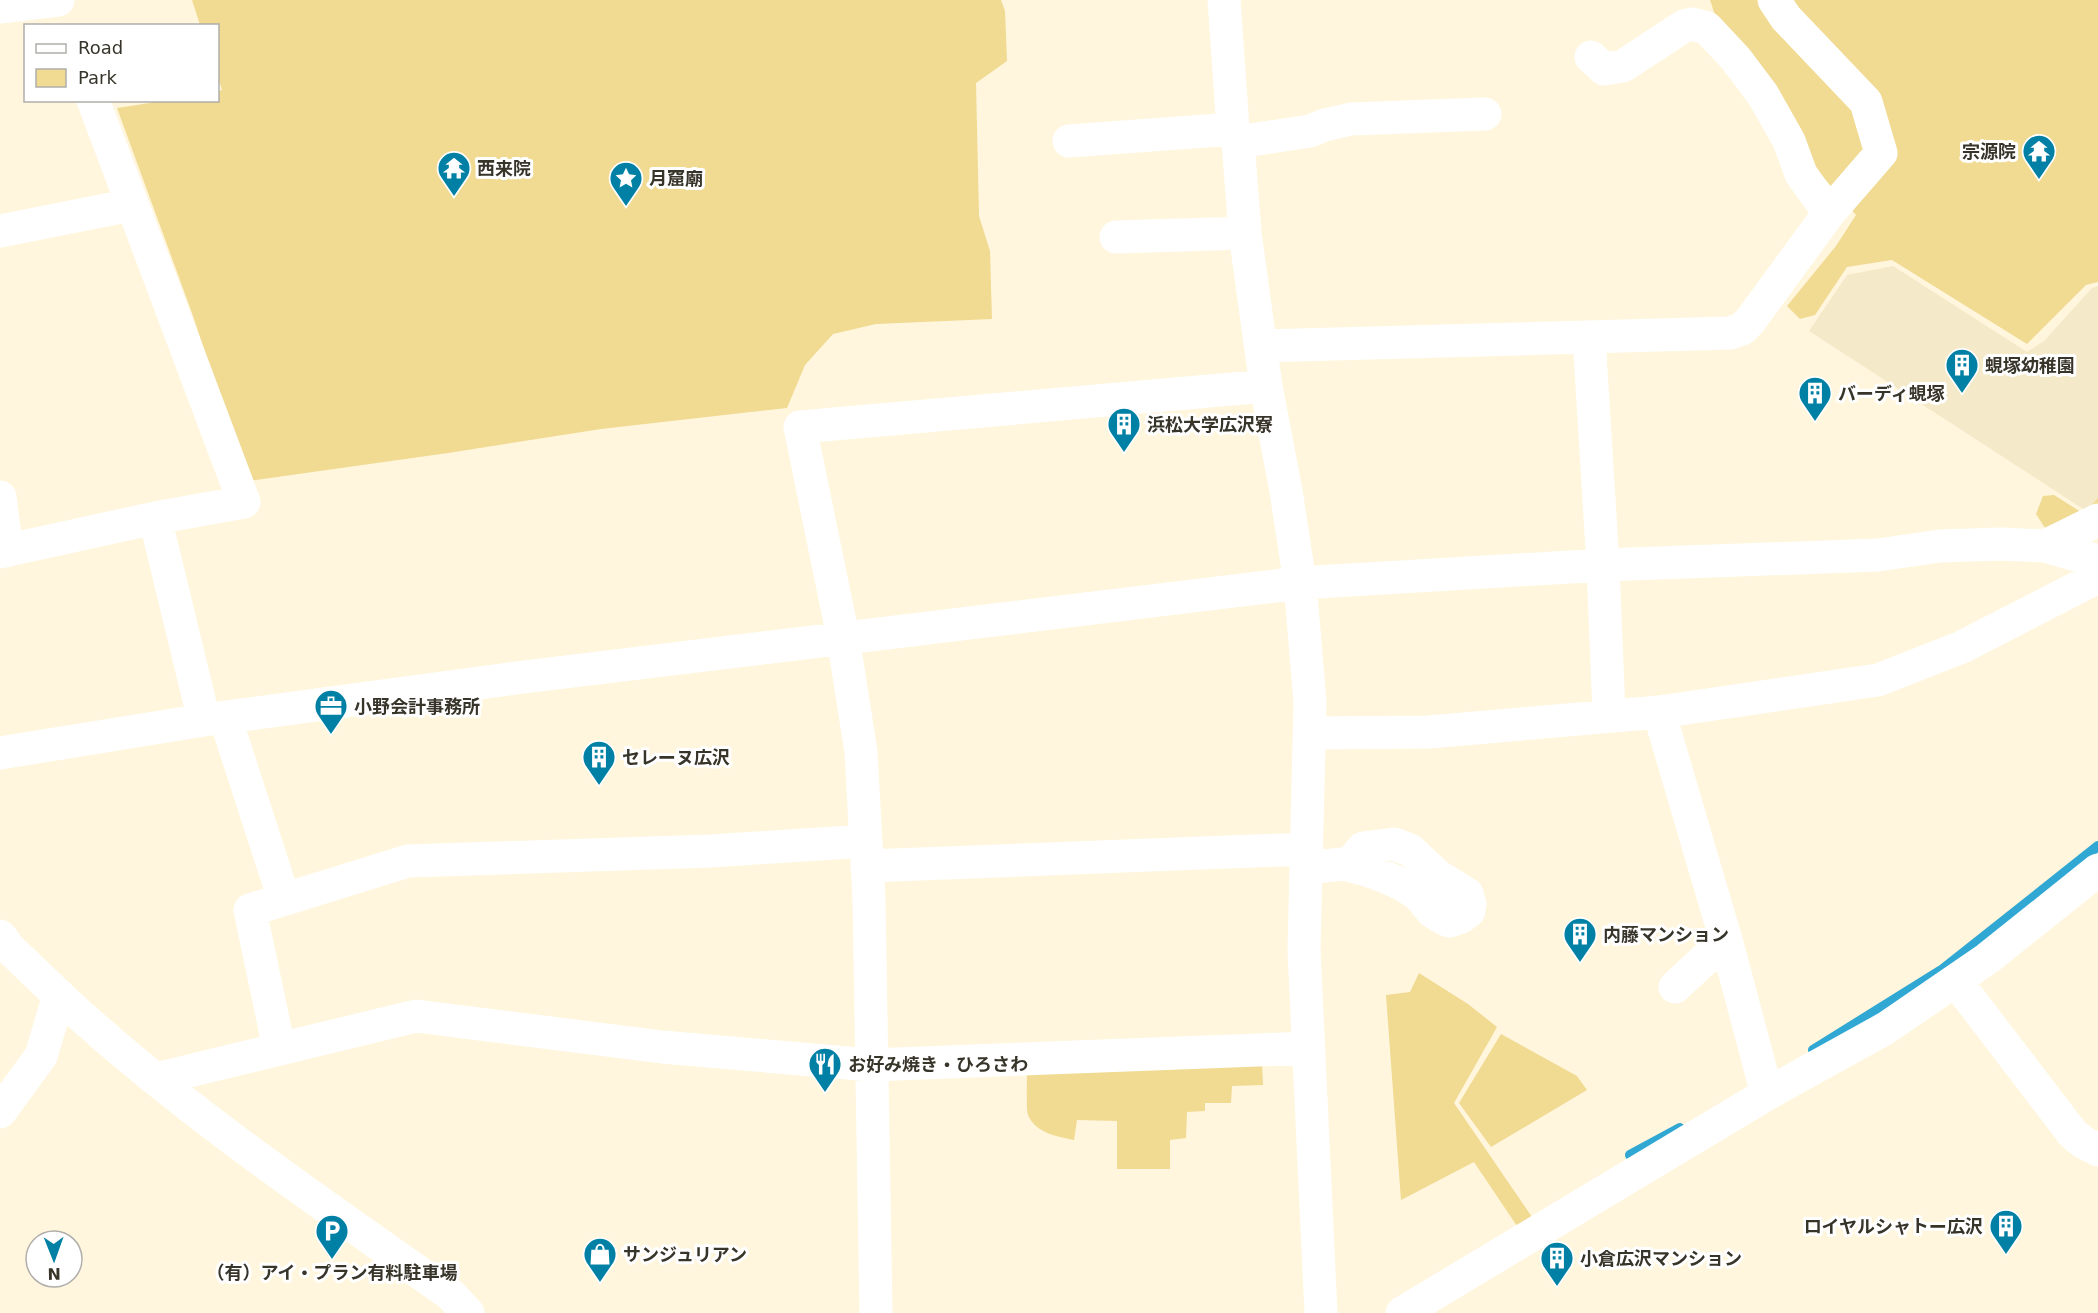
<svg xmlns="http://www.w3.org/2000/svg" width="2098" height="1313" font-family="'DejaVu Sans','Noto Sans JP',sans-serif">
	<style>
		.built { fill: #f4e9c8 }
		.green { fill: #f1da91 }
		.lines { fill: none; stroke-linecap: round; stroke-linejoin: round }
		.stream { stroke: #30a8d3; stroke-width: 10 }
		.minor { stroke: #fff; stroke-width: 33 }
		.labels { text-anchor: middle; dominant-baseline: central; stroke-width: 6; stroke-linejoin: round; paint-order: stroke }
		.poi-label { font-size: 18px; font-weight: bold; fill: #37342a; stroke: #fff; text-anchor: start }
	</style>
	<rect width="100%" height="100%" fill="#fff6dd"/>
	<path class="built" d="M1893 266 2027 352 2044 341 2092 288 2098 286V512L2094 516 1809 331 1847 275Z"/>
	<path class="green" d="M192 0H1001L1005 11 1007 61 976 83 979 216 990 251 992 319 876 324 833 334 805 365 787 408 601 429 448 453 248 481 192 313 117 108 163 101 218 100V91L222 90 218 77V26L200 25Z
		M1710 0H2098V282L2086 285 2027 344 1892 260 1847 267 1815 315 1800 319 1787 306 1836 246 1856 215 1817 170 1715 15Z
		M2054 495 2084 514 2098 498V529L2049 534 2036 514 2043 496Z
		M1419 973 1468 1004 1497 1027 1454 1103 1532 1217 1517 1226 1474 1162 1401 1200 1386 995 1410 992Z
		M1501 1034 1577 1076 1587 1090 1491 1147 1459 1103Z
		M1262 1063 1263 1085 1232 1086 1231 1103H1205V1111L1187 1112 1186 1138 1170 1140V1169H1117V1121L1077 1120 1074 1140C1059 1137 1035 1133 1028 1115 1026 1108 1027 1081 1027 1071Z"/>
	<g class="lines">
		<path class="stream" d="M1813 1050 1943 969 2098 846
			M1630 1155 1680 1128"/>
		<path class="minor" d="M1224 0 1233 129 1238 142 1245 233 1266 386 1286 491 1300 583 1310 702 1304 950 1321 1313
			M0 7 58 0
			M1591 57 1604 69 1623 66 1684 26 1692 24 1707 28 1736 59 1763 95 1789 141 1801 174 1829 213
			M1069 141 1233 129
			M1238 142 1310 131 1325 125 1351 119 1485 114
			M0 231 131 205
			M1116 237 1245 233
			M1589 337 1603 565 1609 715
			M1262 346 1730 333 1742 329 1750 321 1829 213 1881 153 1866 102 1786 18 1774 0
			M0 497 7 551
			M155 518 204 720
			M2045 546 2098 561
			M0 552 155 518 244 502 93 100
			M1659 712 1878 680 1962 647 2098 577
			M225 717 284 899
			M1310 733 1429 732 1659 712 1728 947 1767 1094
			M0 753 204 720 532 676 1300 583 1603 565 1878 555 1940 546 2001 544 2045 546 2098 520
			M867 866 1307 849
			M1306 868 1343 864C1370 870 1394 878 1417 894 1423 899 1427 906 1432 911 1437 915 1443 918 1449 921L1461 917 1469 911 1470 904 1467 894 1438 876 1410 850 1394 844 1363 848 1349 865
			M0 936 9 948C36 973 61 999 89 1023 202 1123 328 1208 451 1295L468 1313
			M1956 981 2073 1134 2083 1142 2098 1150
			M1675 987 1705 959 1728 947
			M279 1048 250 910 408 861 711 851 865 841
			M156 1079 416 1016 662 1047 871 1065 1308 1048
			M0 1112 41 1056 59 995
			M876 1313 869 899 861 752 843 637 800 427 1266 386
			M1402 1313 1767 1094 1886 1028 1988 958 2098 870"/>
	</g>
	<defs>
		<symbol id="temple-pin" viewBox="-11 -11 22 30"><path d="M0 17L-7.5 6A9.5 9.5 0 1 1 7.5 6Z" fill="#0180a5" stroke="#fff"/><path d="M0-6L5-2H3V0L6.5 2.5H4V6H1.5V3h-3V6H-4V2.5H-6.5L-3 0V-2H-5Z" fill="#fff"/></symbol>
		<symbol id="sight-pin" viewBox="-11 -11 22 30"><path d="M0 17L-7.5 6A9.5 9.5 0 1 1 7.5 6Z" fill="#0180a5" stroke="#fff"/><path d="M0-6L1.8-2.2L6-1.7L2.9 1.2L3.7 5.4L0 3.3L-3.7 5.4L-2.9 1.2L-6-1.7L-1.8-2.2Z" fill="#fff"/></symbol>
		<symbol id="building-pin" viewBox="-11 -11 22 30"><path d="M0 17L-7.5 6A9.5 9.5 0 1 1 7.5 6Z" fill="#0180a5" stroke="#fff"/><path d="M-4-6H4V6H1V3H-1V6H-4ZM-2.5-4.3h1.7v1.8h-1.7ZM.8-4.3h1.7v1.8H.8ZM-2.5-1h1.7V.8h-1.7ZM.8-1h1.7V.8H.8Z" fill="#fff"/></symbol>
		<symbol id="office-pin" viewBox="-11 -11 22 30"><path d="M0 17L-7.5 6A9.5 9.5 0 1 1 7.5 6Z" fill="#0180a5" stroke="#fff"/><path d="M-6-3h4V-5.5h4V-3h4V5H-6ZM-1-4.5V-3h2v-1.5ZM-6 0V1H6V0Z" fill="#fff"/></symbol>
		<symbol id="restaurant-pin" viewBox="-11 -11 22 30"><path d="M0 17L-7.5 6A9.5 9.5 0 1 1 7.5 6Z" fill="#0180a5" stroke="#fff"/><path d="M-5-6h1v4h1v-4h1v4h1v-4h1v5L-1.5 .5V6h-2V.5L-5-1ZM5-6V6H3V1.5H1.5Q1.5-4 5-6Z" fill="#fff"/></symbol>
		<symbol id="parking-pin" viewBox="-11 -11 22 30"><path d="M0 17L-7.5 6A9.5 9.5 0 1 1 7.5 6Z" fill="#0180a5" stroke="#fff"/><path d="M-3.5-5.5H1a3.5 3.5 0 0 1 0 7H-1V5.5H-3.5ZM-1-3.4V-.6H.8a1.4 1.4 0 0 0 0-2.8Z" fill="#fff"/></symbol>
		<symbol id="shop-pin" viewBox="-11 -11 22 30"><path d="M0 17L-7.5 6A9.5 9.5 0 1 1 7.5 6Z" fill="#0180a5" stroke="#fff"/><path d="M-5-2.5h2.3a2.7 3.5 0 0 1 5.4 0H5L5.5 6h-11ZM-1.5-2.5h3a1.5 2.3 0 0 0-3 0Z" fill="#fff"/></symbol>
	</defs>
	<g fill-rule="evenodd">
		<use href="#temple-pin" x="2020" y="132" width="38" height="52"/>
		<use href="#temple-pin" x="435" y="149" width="38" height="52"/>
		<use href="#sight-pin" x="607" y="159" width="38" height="52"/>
		<use href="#building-pin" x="1943" y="346" width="38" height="52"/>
		<use href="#building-pin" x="1796" y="374" width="38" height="52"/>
		<use href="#building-pin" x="1105" y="405" width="38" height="52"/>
		<use href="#office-pin" x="312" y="687" width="38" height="52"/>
		<use href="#building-pin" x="580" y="738" width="38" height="52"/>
		<use href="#building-pin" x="1561" y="915" width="38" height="52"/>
		<use href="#restaurant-pin" x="806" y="1045" width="38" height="52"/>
		<use href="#building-pin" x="1987" y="1207" width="38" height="52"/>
		<use href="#parking-pin" x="313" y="1212" width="38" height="52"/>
		<use href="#shop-pin" x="581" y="1235" width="38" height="52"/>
		<use href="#building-pin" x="1538" y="1239" width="38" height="52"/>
	</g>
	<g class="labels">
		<g class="poi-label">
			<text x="2016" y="151" text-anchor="end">宗源院</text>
			<text x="477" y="168">西来院</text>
			<text x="649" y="178">月窟廟</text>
			<text x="1985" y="365">蜆塚幼稚園</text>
			<text x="1838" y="393">バーディ蜆塚</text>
			<text x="1147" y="424">浜松大学広沢寮</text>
			<text x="354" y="706">小野会計事務所</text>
			<text x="622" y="757">セレーヌ広沢</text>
			<text x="1603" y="934">内藤マンション</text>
			<text x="848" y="1064">お好み焼き・ひろさわ</text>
			<text x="1983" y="1226" text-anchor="end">ロイヤルシャトー広沢</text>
			<text x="623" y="1254">サンジュリアン</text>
			<text x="1580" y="1258">小倉広沢マンション</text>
			<text x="332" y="1272" text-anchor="middle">（有）アイ・プラン有料駐車場</text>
		</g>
	</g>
	<rect x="24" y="24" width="195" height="78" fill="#ffffff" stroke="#afaeaa" stroke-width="1.5"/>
	<rect x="36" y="44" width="30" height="9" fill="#ffffff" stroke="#afaeaa" stroke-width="1.5"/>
	<text x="78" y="54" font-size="18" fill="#37342a">Road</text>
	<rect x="36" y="69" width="30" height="18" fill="#f1da91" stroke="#afaeaa" stroke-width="1.5"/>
	<text x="78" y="84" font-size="18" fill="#37342a">Park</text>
	<g transform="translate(54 1259) rotate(179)"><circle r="28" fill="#ffffff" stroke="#afaeaa" stroke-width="1.5"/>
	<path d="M0-4.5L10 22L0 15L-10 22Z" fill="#0180a5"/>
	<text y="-9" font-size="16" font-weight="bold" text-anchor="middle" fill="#37342a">N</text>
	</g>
</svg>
